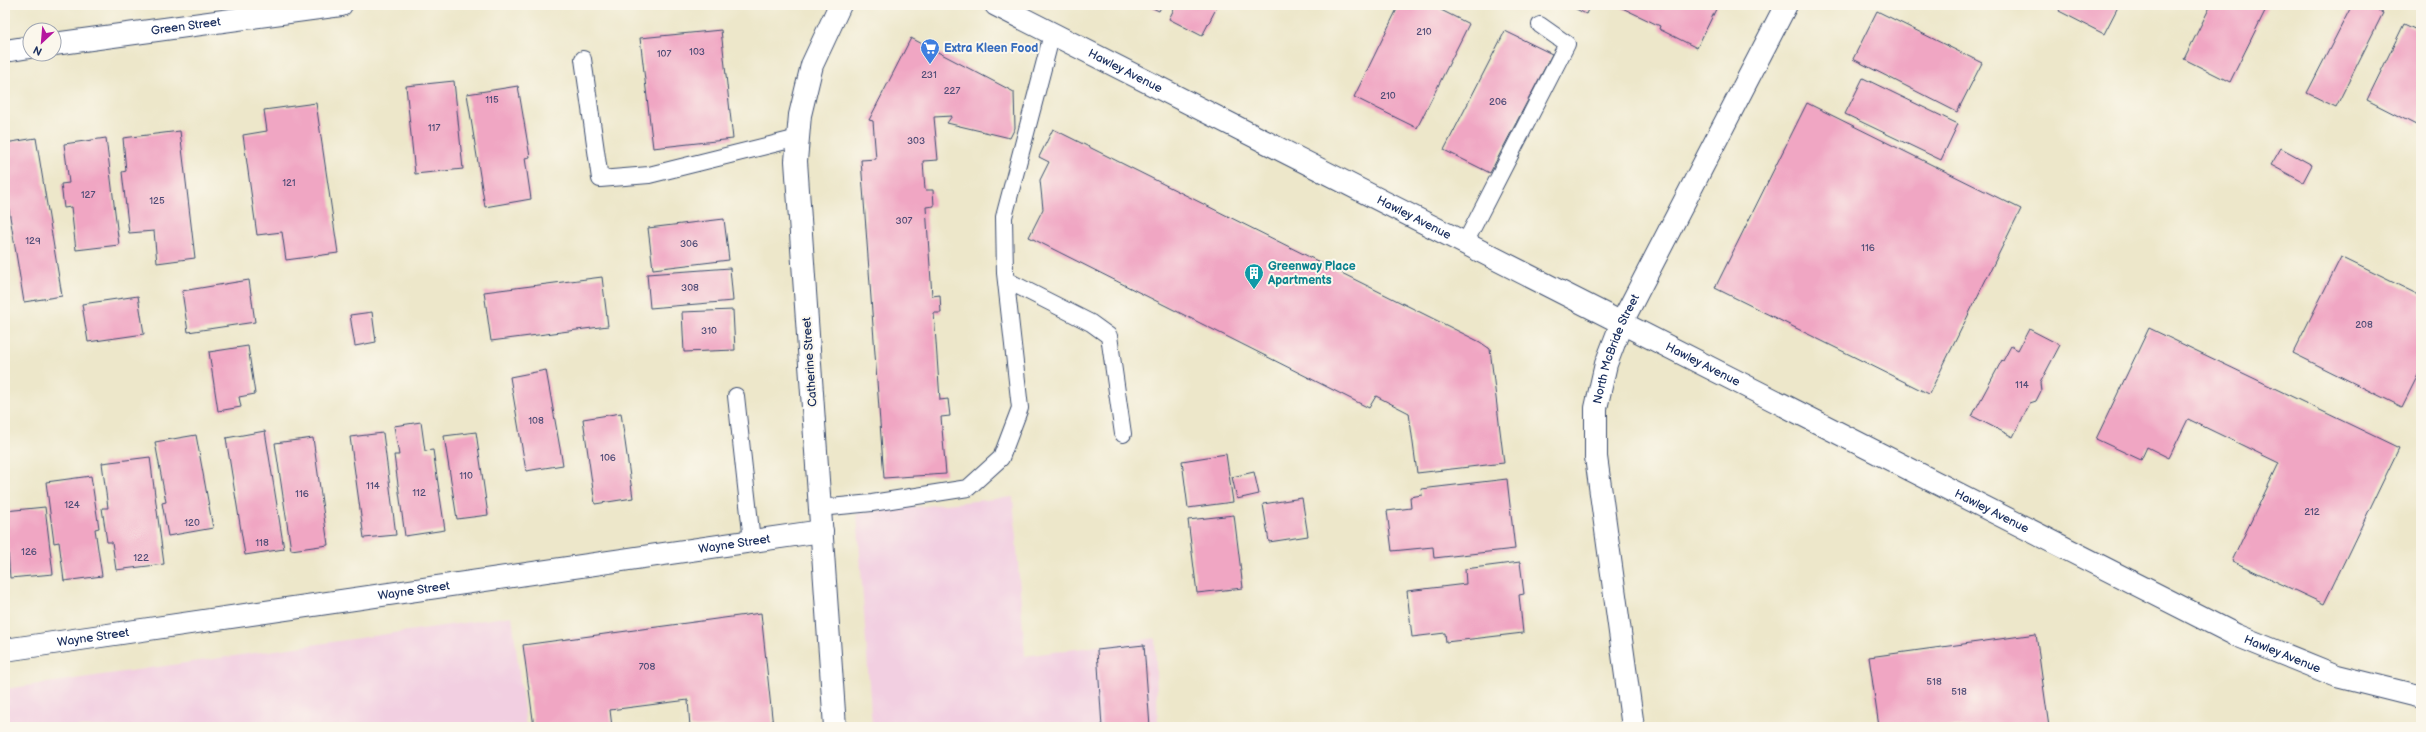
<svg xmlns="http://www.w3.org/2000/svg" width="2426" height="732" font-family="'Balsamiq Sans',sans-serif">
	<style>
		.built { fill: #f2cfe1 }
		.building { fill: #f0a6c3 }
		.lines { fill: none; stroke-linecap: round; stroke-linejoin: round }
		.service-casing { stroke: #3a4b6e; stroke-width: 18 }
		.minor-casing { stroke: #3a4b6e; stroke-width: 24 }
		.service { stroke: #fff; stroke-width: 16 }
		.minor { stroke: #fff; stroke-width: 22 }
		.labels { text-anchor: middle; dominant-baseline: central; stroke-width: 4; stroke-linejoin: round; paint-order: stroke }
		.number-label { font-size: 10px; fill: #504d77 }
		.street-label { font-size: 12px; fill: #1b2f5e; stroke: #fbf7ec }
		.shop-label { font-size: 12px; font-weight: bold; fill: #366cbe; stroke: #fbf7ec; text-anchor: start }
		.culture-label { font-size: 12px; font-weight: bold; fill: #0d838f; stroke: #fbf7ec; text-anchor: start }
	</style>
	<rect width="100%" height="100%" fill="#fbf7ec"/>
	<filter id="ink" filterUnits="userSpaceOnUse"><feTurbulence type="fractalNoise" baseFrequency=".025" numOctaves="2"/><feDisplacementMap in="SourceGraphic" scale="8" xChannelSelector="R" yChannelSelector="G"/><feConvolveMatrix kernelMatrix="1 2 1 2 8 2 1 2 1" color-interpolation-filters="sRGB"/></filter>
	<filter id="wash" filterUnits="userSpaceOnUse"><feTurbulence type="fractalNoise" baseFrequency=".012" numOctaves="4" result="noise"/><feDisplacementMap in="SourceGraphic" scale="16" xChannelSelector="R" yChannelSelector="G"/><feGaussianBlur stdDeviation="0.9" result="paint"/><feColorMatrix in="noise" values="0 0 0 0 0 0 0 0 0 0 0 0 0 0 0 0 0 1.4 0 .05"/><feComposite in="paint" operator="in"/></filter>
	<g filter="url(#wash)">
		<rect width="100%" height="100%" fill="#ede7ca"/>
		<path class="built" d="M1013 497 1025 656 1155 638 1158 727H872L857 513Z
			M512 616 526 727H5V689Z"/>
		<g id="blocks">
			<path class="building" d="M1146 5H1162L1159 11Z
				M1176 5H1218L1202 36 1169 19Z
				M1399 5H1431L1469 24 1417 128 1354 97Z
				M1568 5H1590L1586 14Z
				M1616 5H1718L1697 48 1659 29 1660 26Z
				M2062 5H2119L2104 34 2059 11Z
				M2211 5H2268L2230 82 2184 59Z
				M2352 5H2367L2383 13 2336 107 2307 93Z
				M1877 11 1982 63 1957 112 1853 59Z
				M2404 24 2421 32V114L2416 125 2367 100Z
				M721 30 733 139 653 148 640 38Z
				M1505 31 1552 54 1490 173 1444 150Z
				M911 38 1014 92 1015 128 1010 138 947 123 952 116 934 117 938 160 923 161 925 190H933L934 206 926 207 932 296 940 295 941 313H934L940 400 948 399 950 416 941 417 946 474 884 478 861 160 876 159 873 121 869 120Z
				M1863 78 1958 124 1941 160 1845 114Z
				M454 81 463 169 415 174 406 86Z
				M518 86 530 157 525 158 531 199 485 207 467 94Z
				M316 103 338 253 286 260 282 232 257 235 243 135 267 131 264 110Z
				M1807 103 2021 209 1929 394 1715 288Z
				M1053 129 1480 342 1490 349 1504 463 1417 473 1409 413 1376 396 1369 408 1029 237 1043 209 1040 180 1049 162 1039 157Z
				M180 131 195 258 157 263 154 231 129 233 122 172 126 171 123 138Z
				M36 138 62 296 24 302 5 186V143Z
				M106 138 119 245 76 250 71 207 64 208 61 184 69 183 64 144Z
				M2281 148 2312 165 2303 182 2271 165Z
				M724 219 729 260 653 269 648 228Z
				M2341 257 2421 296V369L2402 407 2293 353Z
				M730 268 733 301 650 308 647 274Z
				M602 277 608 326 491 341 484 292Z
				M249 280 255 322 188 332 182 291Z
				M138 296 144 334 88 342 82 304Z
				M733 310 735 350 684 352 682 312Z
				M372 312 376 342 355 346 350 315Z
				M2149 328 2399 448 2324 604 2232 561 2279 463 2188 419 2169 458 2147 447 2141 460 2096 439Z
				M2029 329 2060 345 2040 383 2041 391 2036 401 2030 403 2013 437 1972 416 2002 360 2003 361 2011 346 2018 350Z
				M248 346 255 394 239 397 241 407 218 411 209 352Z
				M546 370 563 465 526 471 510 377Z
				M621 413 633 498 595 504 583 419Z
				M421 422 425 451 433 450 445 530 405 536 394 455H399L394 426Z
				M265 431 284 549 245 555 226 438Z
				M476 432 488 515 457 519 444 436Z
				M383 433 396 535 364 538 350 437Z
				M196 435 213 528 168 536 162 503 166 502 155 442Z
				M313 438 328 545 291 550 275 443Z
				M1226 454 1233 502 1188 508 1182 461Z
				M150 457 164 564 116 570 112 542H107L102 508H108L102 463Z
				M1254 472 1259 494 1237 499 1232 477Z
				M91 476 99 528 95 529 102 576 64 581 59 542 54 543 46 482Z
				M1507 479 1515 549 1434 558 1433 547 1392 551 1387 511 1411 508 1410 497 1422 495 1421 489Z
				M1302 498 1308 536 1269 542 1263 504Z
				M45 507 53 574 10 578 5 511Z
				M1234 515 1243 588 1197 593 1188 520Z
				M1520 562 1524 594 1519 595 1523 633 1446 642 1445 633 1412 637 1407 591 1466 584 1465 569Z
				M761 613 773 727H690L688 700 610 710 612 727H534L523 645Z
				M2036 634 2049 727H1879L1869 657Z
				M1144 645 1150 727H1102L1097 650Z"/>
		</g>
	</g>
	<g filter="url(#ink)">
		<use href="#blocks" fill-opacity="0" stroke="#3a4b6e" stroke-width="1"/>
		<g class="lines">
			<defs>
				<path id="service" d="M583 59 600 179 649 175 798 138
					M1465 243 1567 44 1540 25
					M1006 280 1091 323 1109 336 1123 434
					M736 396 752 541
					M820 508 872 503 968 488 1001 458 1020 408 1005 273 1004 217 1052 34"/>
				<g id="minor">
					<path id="s1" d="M996 5 2236 635 2337 676 2421 697"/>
					<path id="s2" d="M54 44 341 5"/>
					<path d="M5 51 30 47"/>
					<path id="s3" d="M5 650 822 531"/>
					<path d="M835 727 796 161 800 115 812 65 840 5"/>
					<path id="s4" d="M1633 727 1596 457V408L1606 364 1622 322 1786 5"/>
				</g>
			</defs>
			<use href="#service" class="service-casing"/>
			<use href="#minor" class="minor-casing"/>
			<use href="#service" class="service"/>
			<use href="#minor" class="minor"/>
		</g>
	</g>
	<defs>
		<symbol id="supermarket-pin" viewBox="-11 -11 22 30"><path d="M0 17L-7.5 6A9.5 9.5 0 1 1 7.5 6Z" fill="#3f7fe0" stroke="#fbf7ec"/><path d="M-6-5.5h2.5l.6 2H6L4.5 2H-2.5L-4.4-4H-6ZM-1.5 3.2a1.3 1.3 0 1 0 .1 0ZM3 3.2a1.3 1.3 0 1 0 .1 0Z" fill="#fff"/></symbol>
		<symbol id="building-pin" viewBox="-11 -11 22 30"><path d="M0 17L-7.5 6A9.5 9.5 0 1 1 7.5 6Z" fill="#0f9aa8" stroke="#fbf7ec"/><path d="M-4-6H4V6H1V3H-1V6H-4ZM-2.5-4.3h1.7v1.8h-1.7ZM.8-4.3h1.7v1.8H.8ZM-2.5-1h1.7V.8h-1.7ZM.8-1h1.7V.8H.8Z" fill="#fff"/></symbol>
	</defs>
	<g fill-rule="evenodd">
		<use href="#supermarket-pin" x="919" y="37" width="22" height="30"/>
		<use href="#building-pin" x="1243" y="262" width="22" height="30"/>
	</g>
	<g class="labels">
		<g class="number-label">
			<text x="1424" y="32">210</text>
			<text x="697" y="52">103</text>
			<text x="664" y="54">107</text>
			<text x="929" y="75">231</text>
			<text x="952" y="91">227</text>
			<text x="1388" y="96">210</text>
			<text x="492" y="100">115</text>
			<text x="1498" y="102">206</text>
			<text x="434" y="128">117</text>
			<text x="916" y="141">303</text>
			<text x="289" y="183">121</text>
			<text x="88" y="195">127</text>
			<text x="157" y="201">125</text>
			<text x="904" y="221">307</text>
			<text x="33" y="241">129</text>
			<text x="689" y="244">306</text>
			<text x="1868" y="248">116</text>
			<text x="690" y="288">308</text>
			<text x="2364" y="325">208</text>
			<text x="709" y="331">310</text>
			<text x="2022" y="385">114</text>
			<text x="536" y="421">108</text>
			<text x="608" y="458">106</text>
			<text x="466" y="476">110</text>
			<text x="373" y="486">114</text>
			<text x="419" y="493">112</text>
			<text x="302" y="494">116</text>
			<text x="72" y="505">124</text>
			<text x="2312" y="512">212</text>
			<text x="192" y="523">120</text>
			<text x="262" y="543">118</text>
			<text x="29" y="552">126</text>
			<text x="141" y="558">122</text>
			<text x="647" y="667">708</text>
			<text x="1934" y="682">518</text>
			<text x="1959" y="692">518</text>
		</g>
		<g class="street-label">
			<text stroke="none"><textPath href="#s2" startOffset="133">Green Street</textPath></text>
			<text stroke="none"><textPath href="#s1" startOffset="145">Hawley Avenue</textPath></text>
			<text stroke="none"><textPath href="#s1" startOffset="469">Hawley Avenue</textPath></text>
			<text stroke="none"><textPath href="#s4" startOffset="384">North McBride Street</textPath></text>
			<text transform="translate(810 362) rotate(-94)">Catherine Street</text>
			<text stroke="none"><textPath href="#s1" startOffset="793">Hawley Avenue</textPath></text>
			<text stroke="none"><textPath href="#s1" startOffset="1117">Hawley Avenue</textPath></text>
			<text stroke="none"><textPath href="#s3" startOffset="737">Wayne Street</textPath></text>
			<text stroke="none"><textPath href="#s3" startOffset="413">Wayne Street</textPath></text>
			<text stroke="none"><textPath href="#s3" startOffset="89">Wayne Street</textPath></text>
			<text stroke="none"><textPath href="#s1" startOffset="1441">Hawley Avenue</textPath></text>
		</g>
		<g class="shop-label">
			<text x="944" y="48">Extra Kleen Food</text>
		</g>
		<g class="culture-label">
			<text x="1268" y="266">Greenway Place<tspan x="1268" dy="14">Apartments</tspan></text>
		</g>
	</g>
	<rect width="2426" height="732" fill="none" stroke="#fbf7ec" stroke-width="20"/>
	<g transform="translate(42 42) rotate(206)"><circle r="19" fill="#fbf7ec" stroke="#a1a7b3"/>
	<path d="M0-3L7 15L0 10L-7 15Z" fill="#b5179e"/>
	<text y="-6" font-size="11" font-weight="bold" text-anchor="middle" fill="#1b2f5e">N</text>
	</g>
</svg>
